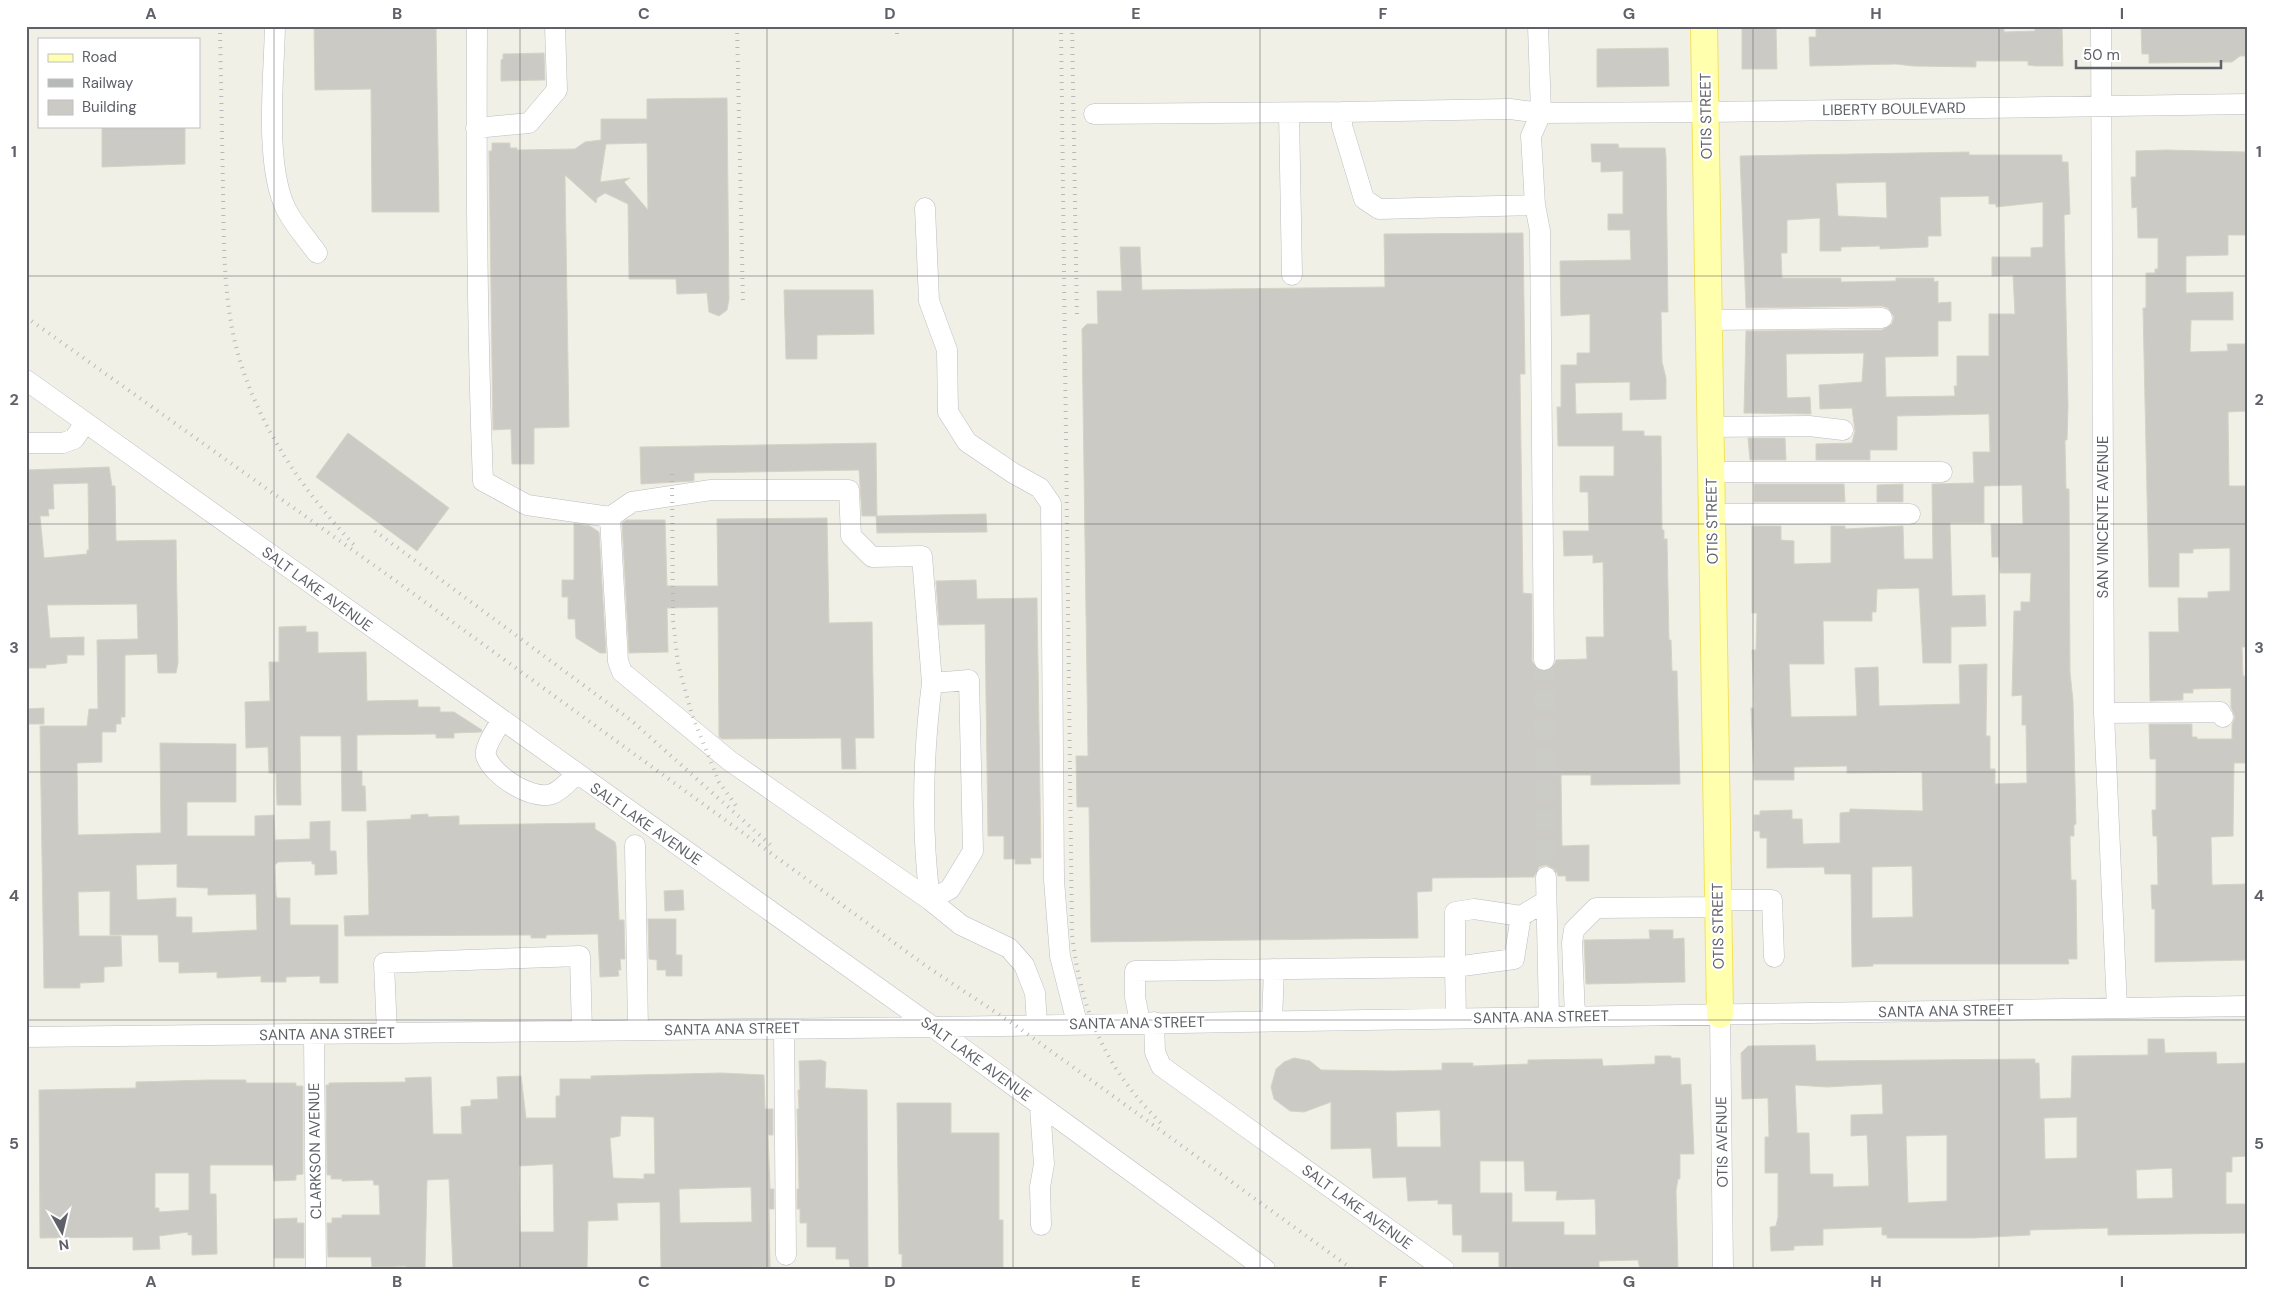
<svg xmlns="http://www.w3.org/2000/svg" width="2273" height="1295" font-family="'DM Sans',sans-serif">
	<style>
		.building { fill: #cccac4; stroke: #d6d3c5; fill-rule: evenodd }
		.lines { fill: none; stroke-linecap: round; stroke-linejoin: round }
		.minor-tunnel { stroke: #ccccc7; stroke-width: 20; stroke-dasharray: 20 10; stroke-linecap: butt }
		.minor-casing { stroke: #bbbdc2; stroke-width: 21 }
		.major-casing { stroke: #f4e25c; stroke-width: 28 }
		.minor { stroke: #fff; stroke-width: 20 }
		.major { stroke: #ffffad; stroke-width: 26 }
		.rail { stroke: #b7b8b8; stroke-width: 4; stroke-dasharray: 1 6; stroke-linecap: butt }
		.grid { fill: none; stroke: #5e6167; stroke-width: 1; stroke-opacity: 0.55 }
		.labels { text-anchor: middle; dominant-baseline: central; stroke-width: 4.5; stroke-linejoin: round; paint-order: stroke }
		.street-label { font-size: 15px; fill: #5e6167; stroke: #fff }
		.neatline { fill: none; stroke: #5e6167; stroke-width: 2 }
		.grid-label { font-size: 16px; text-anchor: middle; font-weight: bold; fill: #5e6167 }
	</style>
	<rect width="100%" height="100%" fill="#f0f0e7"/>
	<path class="building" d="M314 26H436L439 212H372L371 89 315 90Z
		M1742 26H1776L1777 69H1742Z
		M1816 26H2004V32L2035 31V26H2062L2063 66H2035L2028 65V61H1976V67L1913 66 1896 64 1810 66 1809 37H1816Z
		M2141 26H2247V56H2240L2232 62 2149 63V54H2142Z
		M1668 48 1669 86 1597 87V49Z
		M544 53 545 80 501 81V60L503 59V54Z
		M727 98 729 299 727 310 719 316 709 312 707 293 677 294 676 279H629L628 204 605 193 597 198 596 203 565 175 569 427 534 428V464H512L511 429 493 430 489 151H492V143H510V148H517V150L575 149 585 142 601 140V119H647V99ZM647 143 648 210 624 182 630 178 600 182 606 144Z
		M102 126H185V164L102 167Z
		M1591 144H1618L1619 148H1665L1666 157 1668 312H1661L1662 362 1666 378V399L1630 400V382L1575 383 1576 414 1622 413V431H1644V436H1661L1662 530H1664V539H1667L1669 640H1671L1672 671H1677L1680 784 1591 785V775H1561L1562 846 1589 845V881H1566V876H1558L1556 870 1546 865 1539 867 1534 877 1432 878V891L1417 892 1418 938 1091 942 1089 807H1077L1076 756H1088L1082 329 1087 324H1098L1097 291H1122L1120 247H1140L1142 290 1385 287 1384 234 1523 233 1525 374H1520L1523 593 1532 594V661L1538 670 1545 672 1554 666 1556 660 1587 659 1586 637H1604L1603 562 1593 563V555L1564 556 1563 531H1589L1588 492H1580V476H1614V446H1558L1557 407H1561V365H1577V353H1590V314L1561 316 1560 261 1631 260 1630 230H1608V214H1623V171L1601 172V162H1592Z
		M2165 150 2247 152V235H2228V255L2186 256V293L2233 292V320H2191L2190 352 2228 351 2227 344H2247V411L2228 412 2229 486H2247V647H2242L2243 676H2247V763H2234L2233 836 2211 837 2212 885 2247 884V960L2155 962V909H2152L2151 885H2158L2157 836H2153L2152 810H2156V759H2150L2149 724H2192V737H2197V739H2232V725L2235 717 2231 707V688L2193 689V693H2183V700L2150 701 2149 632H2179L2178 598H2208V592L2230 591V548L2193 549V553H2179V587H2149L2143 308H2146V273H2155V269H2158V238H2138L2137 207 2132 208 2131 177H2136V151Z
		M1969 152V155H2062V162H2068L2070 214 2064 215 2068 406 2067 440H2065L2066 489H2069L2070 672 2073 701 2076 824 2074 825V836H2070L2071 880H2076L2077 959H2068L2069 964H1873V966L1852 967 1851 874H1825L1824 867 1767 868V838H1760V831H1754V815H1760V811L1792 810V819H1802L1803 844 1840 843V813L1850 812V809L1923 811 1922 772 1847 773V766L1794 767V780H1754L1751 708H1754L1752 650H1756L1757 613H1752V526H1781V540L1794 541V564L1831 563V526H1845V529L1903 526 1904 559H1933L1932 484 1974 483 1973 452H1990L1989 414 1897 416V450H1870V460H1816V444L1852 443 1855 431 1852 408 1820 409 1819 385 1862 382 1864 353 1786 354 1787 398 1810 397 1811 414 1744 413 1746 331 1882 330 1892 324 1894 317 1888 308 1882 306 1746 308 1740 156ZM1886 182 1887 218 1838 216 1836 183ZM1989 196V204H1996V207L2043 202V247L2031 248V257H1992V276L2013 275 2015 314H1989V356H1957V386H1954L1955 396 1886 397 1885 357 1938 356V321H1951V302L1938 303V281L1934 282V278H1896V281L1841 282V278H1782L1781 253H1787V220L1820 218V251H1841V247L1880 246V249L1928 247V236H1941L1940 197ZM2022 485 2023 524H1991L1992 557H1999L2000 573H2031L2030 602H2021V611H2014L2012 696 2022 695V725H2026L2027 783 1995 784V769H1990V736H1986L1987 664 1959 665 1960 704 1879 706 1878 667 1855 668 1857 716 1791 717 1789 664H1824L1823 621H1872V612H1876L1877 589 1919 588 1923 663H1951V627L1986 626 1985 595 1952 596 1950 523H1984V486ZM1912 866 1913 917 1872 918V867Z
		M784 290H873L874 334 817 335V359H786Z
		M348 433 449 508 417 551 316 477Z
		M1748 438H1785L1786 460H1750Z
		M876 443 877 516 986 514 987 532 877 533 876 516H862L859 470 694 473V481L641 484 640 447Z
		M109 467 112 486H115L116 541 176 540 178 663 176 673H158L157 654 125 655V717H121V724H116V732H102V762L77 763 78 835 161 833 160 743 236 744V802H187V836H255V816L274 815 275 840 310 839V822L330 821V851H336L337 874 315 875V864H312V861L278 862 275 865 276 895 277 898H290V925H338V983H320V976L286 977V982H261V976L217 978V972L179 973V962H159L158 935H110V891L78 892 79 936H121L122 966 104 967V982L80 983V988H44L40 726H87L89 709H98L97 640 138 639 137 604 47 605 50 638 84 637V655H67V663L46 665V668H26V470ZM88 483 89 550H87V554L44 558 40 516H49L48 509H54L53 484ZM177 864V887L208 888V895L256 894 257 930 192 933V917H176V898L137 900 136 865Z
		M1754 484H1844L1845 502H1754Z
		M1903 484V502H1877V485Z
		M827 518 829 623 872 622 874 738H855L856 769H842L841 738 722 739 719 737 718 607 667 608 668 652 629 653 622 523 626 520H665L667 586H718L717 519Z
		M574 524 590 526 599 532 606 653H600L576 638 575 619H568V597H562V580H574Z
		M976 580 977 599 1037 598 1041 858H1030L1031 864H1015V859H1004V836H988L985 624 939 625 936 581Z
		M306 626V632H318V653L366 652 367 701 418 700V707H440V712H454L482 730 481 732 454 733V738H436V734L357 735V771H362V786H365L366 811H342L341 736H300L301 805H277L276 773H269L268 747 246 748 245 702 270 701 269 662H279V627Z
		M44 708V724H26V709Z
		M428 814V817L459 816V825L595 823V829L615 842 616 846 619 920H624L625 959H620L621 970H618L619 976 600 977 598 934 546 935V938H531V935L345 936 344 916 369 915 367 821 411 819V815Z
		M683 890 684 910 665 911 664 891Z
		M648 919H676V955H682V976H666V970H657V960L649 959Z
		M1649 930H1673V939L1684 938 1685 982 1586 984 1584 940 1650 939Z
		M2148 1039H2164L2165 1053 2216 1052 2217 1064 2247 1063V1156L2232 1157V1172H2226V1204H2247V1233L2108 1235V1228L2030 1230V1235L1973 1238H1887V1235H1882V1227L1823 1229V1245L1794 1246V1250L1771 1251 1770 1227 1776 1226 1778 1217V1173H1765V1137H1769L1768 1098 1742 1099 1741 1053 1748 1046 1815 1045 1816 1061 2035 1059V1063H2039L2040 1099 2071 1098 2072 1056 2148 1055ZM1882 1084 1883 1114 1851 1115V1136L1867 1135 1869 1186 1833 1187V1174H1810L1809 1133H1797L1795 1085 1827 1087ZM2077 1117V1158L2045 1159 2044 1118ZM1947 1135V1201L1908 1203 1906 1136ZM2172 1168 2173 1198 2137 1199 2136 1170Z
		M1655 1056H1671V1058H1680L1681 1085 1691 1084 1694 1154H1680V1179H1678L1676 1191 1678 1269H1640L1638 1260 1599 1261V1269H1499V1252H1462V1235H1453L1452 1204H1438V1200L1408 1201 1406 1177 1373 1178 1371 1148 1331 1149V1102L1304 1112 1290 1111 1274 1099 1271 1087 1276 1069 1284 1062 1294 1058 1310 1061 1321 1070 1393 1071 1442 1070V1063H1473V1066L1528 1064V1060L1602 1059 1603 1066 1655 1064ZM1440 1110 1441 1147H1397L1396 1112ZM1480 1161H1524L1525 1191H1557L1556 1200 1595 1199 1596 1235H1564V1222H1512V1193H1480Z
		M821 1060 826 1062 825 1088 867 1090 868 1269H850L849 1259H836V1247H807V1223H800V1209H797V1189H799L797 1109H799L798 1090H800L799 1061Z
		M722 1073 764 1075 765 1109H773V1135H768L770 1189H774V1209H769L770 1267 661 1269 660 1202 617 1203 618 1220 588 1221 587 1269H453L449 1179 427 1180 425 1269H406V1266L372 1267 371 1257H328L327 1223H332V1218H342V1215H380L379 1185H374L373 1180 342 1181V1179H331V1175H327L326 1085H329V1083L406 1082 405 1078 431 1077 433 1134H462L461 1107 471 1106V1100L498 1099 497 1077 521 1076 526 1118H556V1096H560V1079H591V1076ZM621 1116 654 1117 655 1174H644V1179L613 1178 610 1138 620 1136ZM553 1164 554 1232H520L519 1166ZM751 1187 752 1222 680 1223 679 1189Z
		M209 1080H246V1083H296V1086H303V1174L296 1175V1180L274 1181 273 1165H210V1194H216L217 1254 192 1255V1235H188V1232L159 1236 160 1249 133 1250V1237L40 1238 39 1090 136 1088V1082ZM155 1173H189V1210L159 1212V1208H155Z
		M897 1103H951V1133H999V1220H1003V1269H902V1254H899Z
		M297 1218V1223H304V1258H274V1219Z"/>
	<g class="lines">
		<path class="minor-tunnel" d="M1544 660 1546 877"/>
		<defs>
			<path id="minor" d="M275 26C274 77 264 164 286 209 294 225 307 239 317 253
				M477 26C476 178 477 329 483 481L527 505 610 517 618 661 622 672 730 761 930 900 961 925 1009 948 1024 965 1035 993 1037 1024
				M1538 26 1541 113 1531 136 1535 205 1540 231 1544 660
				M2101 26 2104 713 2117 1008
				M1289 113 1292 275
				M1094 114 1342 112
				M476 128 529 123 557 90 555 26
				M1535 205 1379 209 1364 199 1342 126V112L1510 109 1541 113 1706 112 2247 104
				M925 208 929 301 947 350 948 412 967 442 1013 473 1040 488 1051 504 1054 880 1060 956 1077 1023
				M1709 320 1882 318
				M26 380 933 1027 1265 1269
				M1711 427 1809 426 1843 430
				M26 443H63L74 439 85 423
				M1712 472H1942
				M1712 514H1910
				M610 517 632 502 711 490H849L851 536 872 557 922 556 932 683
				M969 680 973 851 950 889 930 900C921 829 923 754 932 683Z
				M2104 713 2220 712 2223 717
				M501 721C497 729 484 746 486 756 492 775 532 801 552 794 562 790 569 781 576 774
				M635 845 638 1030
				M1546 877 1549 1017
				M1718 900H1772L1774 957
				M1720 1015 1723 1269
				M1575 1017 1572 943 1574 930 1596 908 1718 907
				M1456 1018 1455 967 1514 959 1521 916
				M1272 1021 1274 969
				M1140 1022 1135 997V971L1455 967V912L1474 909 1521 916 1546 901
				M1154 1022 1155 1052 1161 1066 1444 1269
				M784 1029 786 1255
				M387 1033 384 963 580 956 582 1031
				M314 1034 316 1269
				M26 1037 933 1027 2247 1006
				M1040 1107 1044 1164 1040 1187 1041 1225"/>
			<path id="major" d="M1704 26 1720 1015"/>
		</defs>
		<use href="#minor" class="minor-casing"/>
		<use href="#major" class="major-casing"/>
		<use href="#minor" class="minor"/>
		<use href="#major" class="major"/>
		<path class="rail" d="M220 26C221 81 222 135 223 189 224 250 223 312 243 370 266 438 307 495 356 547
			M737 26 743 302
			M897 26V40
			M1061 26 1072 935C1082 1015 1106 1070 1164 1126
			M1072 26 1077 320
			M26 317 396 581 929 968 1015 1025 1352 1269
			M672 474 673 620 678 664 692 715 719 782 739 810
			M375 531 632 721 774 848"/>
	</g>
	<path class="grid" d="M274 26V1269M520 26V1269M767 26V1269M1013 26V1269M1260 26V1269M1506 26V1269M1753 26V1269M1999 26V1269M26 276H2247M26 524H2247M26 772H2247M26 1020H2247"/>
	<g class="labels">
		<g class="street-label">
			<text transform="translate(1894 109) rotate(-1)">LIBERTY BOULEVARD</text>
			<text transform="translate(1706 116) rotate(-91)">OTIS STREET</text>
			<text transform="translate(2103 517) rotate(-90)">SAN VINCENTE AVENUE</text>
			<text transform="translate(1712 521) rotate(-91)">OTIS STREET</text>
			<text transform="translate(317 589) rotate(36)">SALT LAKE AVENUE</text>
			<text transform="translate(646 824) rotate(35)">SALT LAKE AVENUE</text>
			<text transform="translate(1718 926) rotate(-91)">OTIS STREET</text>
			<text transform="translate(1946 1011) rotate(-1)">SANTA ANA STREET</text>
			<text transform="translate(1541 1017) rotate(-1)">SANTA ANA STREET</text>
			<text transform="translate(1137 1023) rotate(-1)">SANTA ANA STREET</text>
			<text transform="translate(732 1029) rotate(-1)">SANTA ANA STREET</text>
			<text transform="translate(327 1034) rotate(-1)">SANTA ANA STREET</text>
			<text transform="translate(976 1059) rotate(36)">SALT LAKE AVENUE</text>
			<text transform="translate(1722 1142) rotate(-91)">OTIS AVENUE</text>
			<text transform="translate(315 1151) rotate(-91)">CLARKSON AVENUE</text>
			<text transform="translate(1357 1207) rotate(36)">SALT LAKE AVENUE</text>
		</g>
	</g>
	<rect width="2273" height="1295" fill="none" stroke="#ffffff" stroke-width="55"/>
	<rect x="38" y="38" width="162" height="90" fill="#ffffff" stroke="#bfc0c2"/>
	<rect x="48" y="54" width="25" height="8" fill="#ffffad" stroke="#bfc0c2"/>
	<text x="82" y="62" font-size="15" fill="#5e6167">Road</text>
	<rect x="48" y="79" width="25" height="8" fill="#b7b8b8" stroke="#bfc0c2"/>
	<text x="82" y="88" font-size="15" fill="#5e6167">Railway</text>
	<rect x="48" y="100" width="25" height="15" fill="#cccac4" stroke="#bfc0c2"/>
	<text x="82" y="112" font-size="15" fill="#5e6167">Building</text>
	<g transform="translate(62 1232) rotate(172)" stroke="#ffffff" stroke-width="4" paint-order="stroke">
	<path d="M0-4L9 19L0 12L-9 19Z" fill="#5e6167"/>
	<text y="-8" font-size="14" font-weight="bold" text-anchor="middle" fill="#5e6167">N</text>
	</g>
	<path d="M2076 60v8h145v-8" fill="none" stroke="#5e6167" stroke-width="2.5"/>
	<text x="2083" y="60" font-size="15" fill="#5e6167" stroke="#ffffff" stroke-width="4" paint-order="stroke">50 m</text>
	<rect x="28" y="28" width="2218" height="1240" class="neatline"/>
	<g class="grid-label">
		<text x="151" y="19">A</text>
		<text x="397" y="19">B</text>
		<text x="644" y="19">C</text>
		<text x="890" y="19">D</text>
		<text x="1136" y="19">E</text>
		<text x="1383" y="19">F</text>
		<text x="1629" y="19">G</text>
		<text x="1876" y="19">H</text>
		<text x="2122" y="19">I</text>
		<text x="14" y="157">1</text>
		<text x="2259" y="157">1</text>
		<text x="14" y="405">2</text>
		<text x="2259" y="405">2</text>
		<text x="14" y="653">3</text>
		<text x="2259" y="653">3</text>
		<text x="14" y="901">4</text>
		<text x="2259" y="901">4</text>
		<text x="14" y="1149">5</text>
		<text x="2259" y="1149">5</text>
		<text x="151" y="1287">A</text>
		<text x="397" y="1287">B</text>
		<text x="644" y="1287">C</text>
		<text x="890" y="1287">D</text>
		<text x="1136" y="1287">E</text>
		<text x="1383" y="1287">F</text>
		<text x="1629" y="1287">G</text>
		<text x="1876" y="1287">H</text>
		<text x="2122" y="1287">I</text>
	</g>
</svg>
